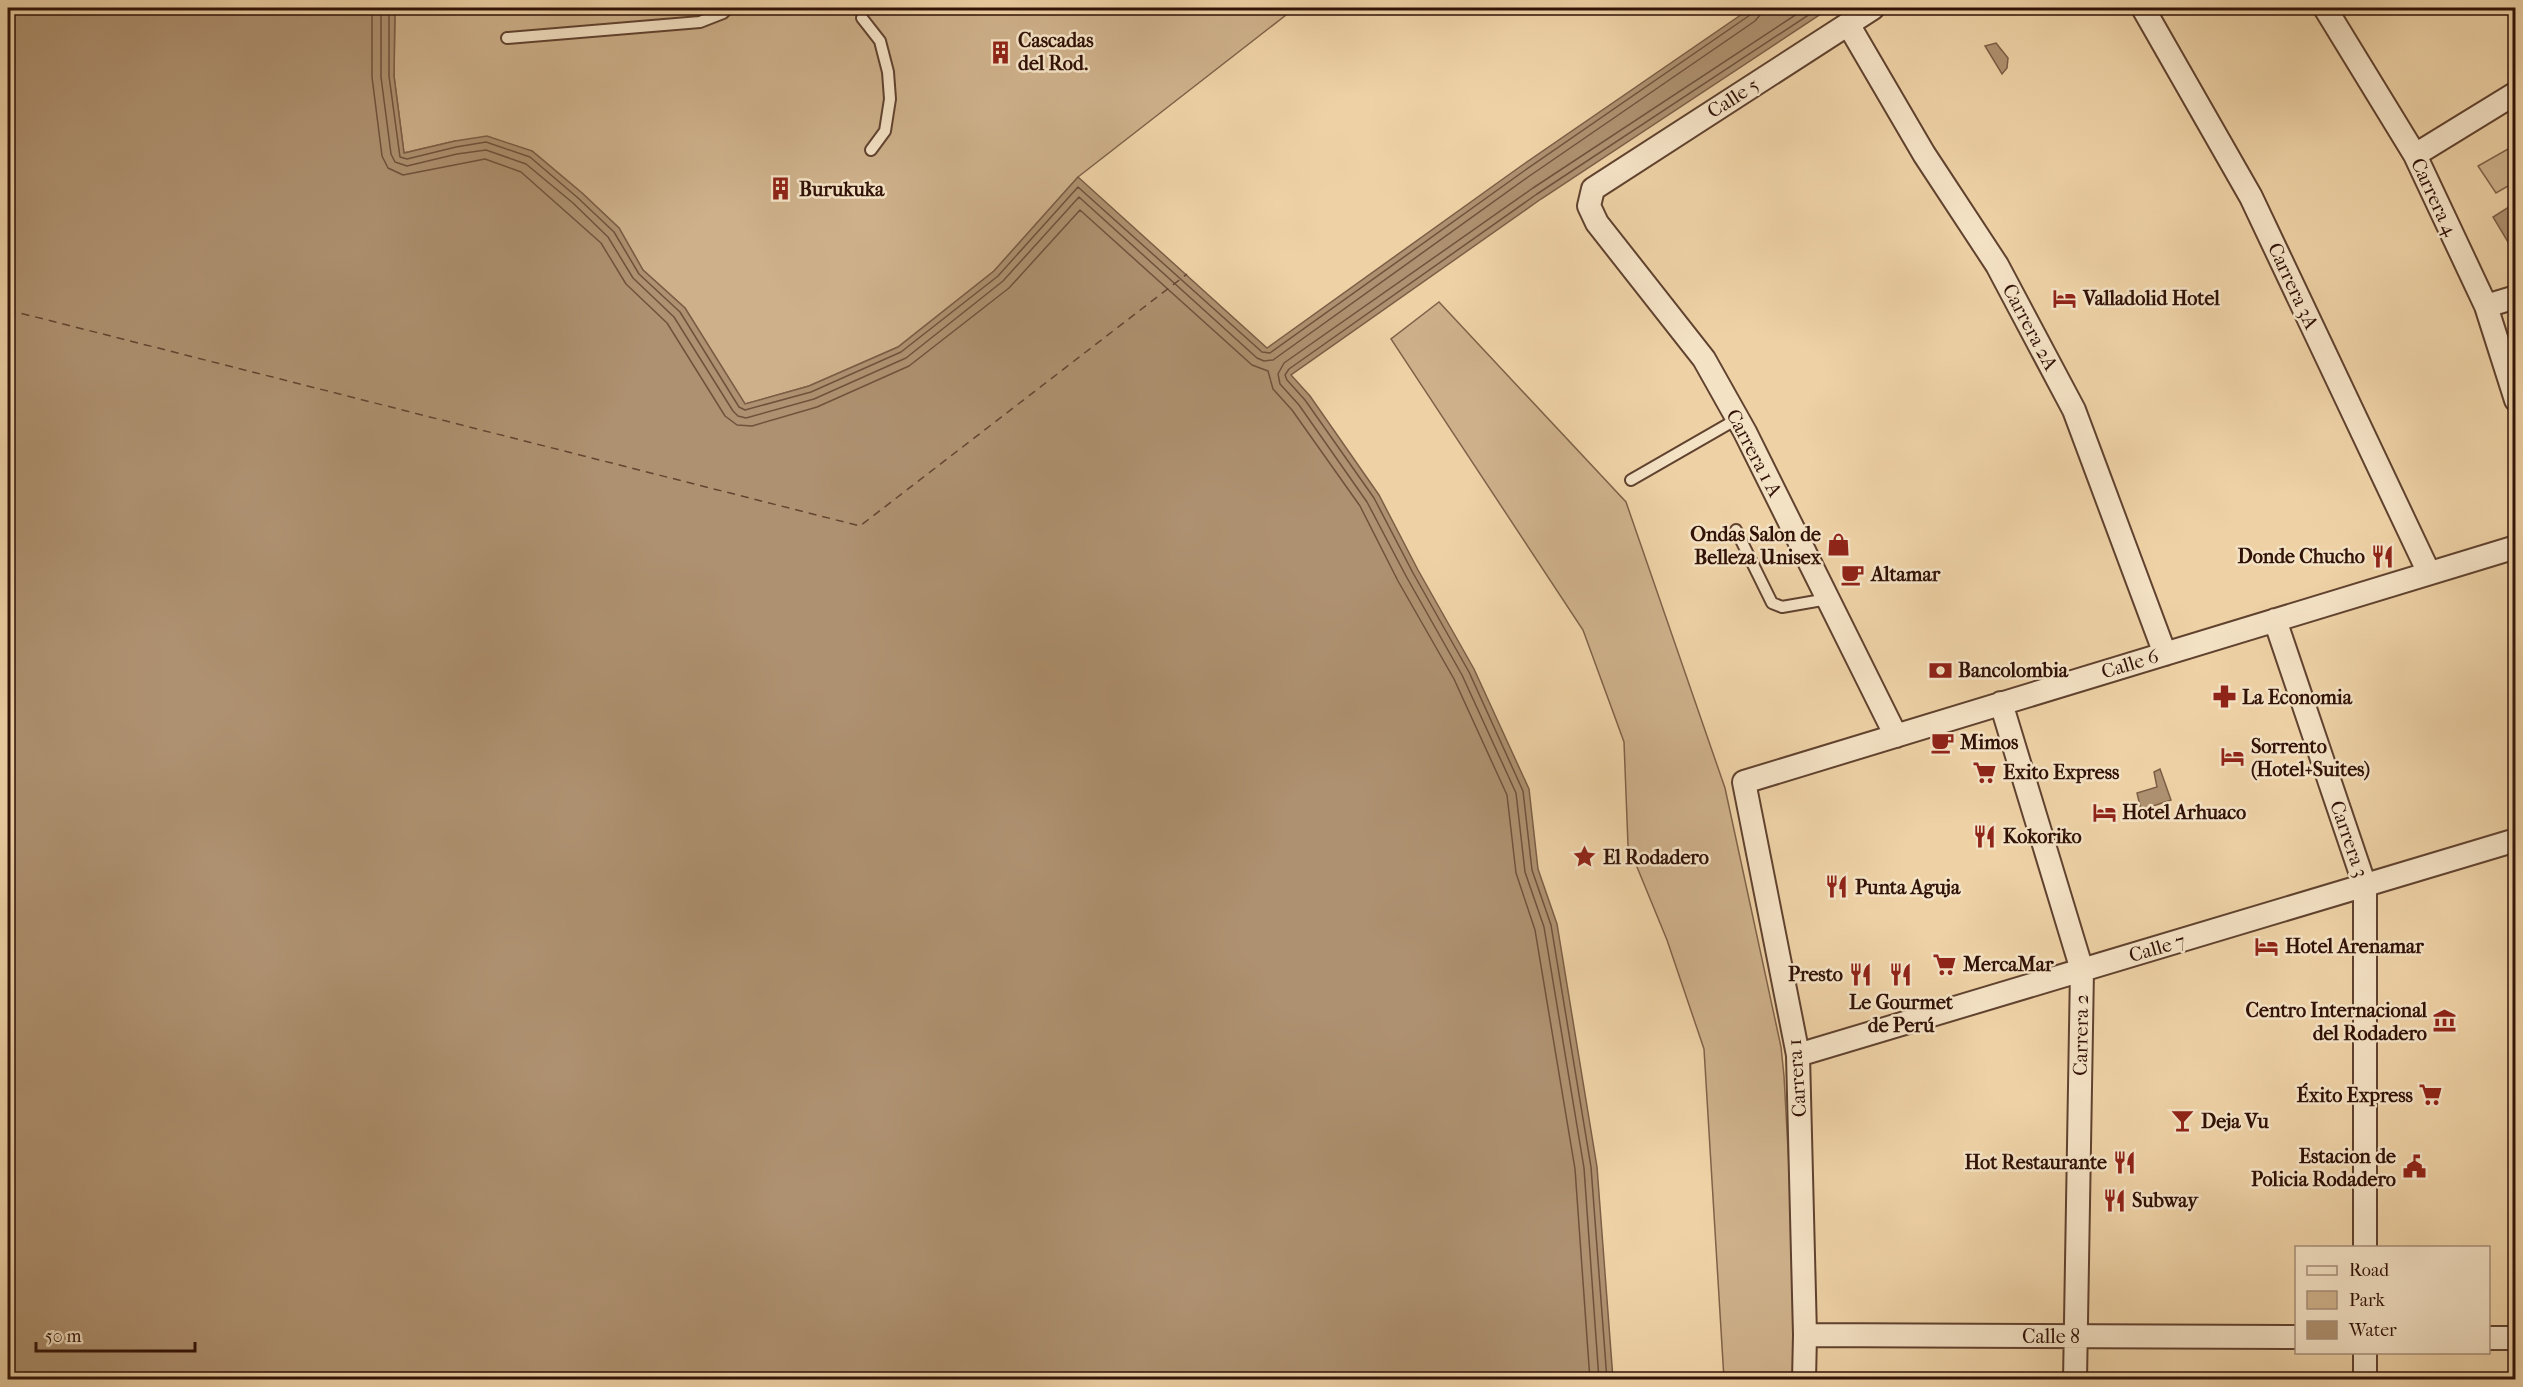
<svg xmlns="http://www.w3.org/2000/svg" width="2523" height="1387" font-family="'IM FELL French Canon',serif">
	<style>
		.green { fill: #ceb18b; stroke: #806249; stroke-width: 1.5 }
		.water { fill: #ae9170; stroke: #7c5e46; stroke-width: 1.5 }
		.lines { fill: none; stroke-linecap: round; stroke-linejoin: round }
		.shore { stroke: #70523c; stroke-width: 1.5 }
		.ferry { stroke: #634531; stroke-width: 1.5; stroke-dasharray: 8 6; stroke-linecap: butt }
		.service-casing { stroke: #60422f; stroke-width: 14 }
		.minor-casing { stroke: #60422f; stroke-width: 26 }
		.service { stroke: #f4e2c5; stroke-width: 10 }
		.minor { stroke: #f4e2c5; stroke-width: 22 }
		.labels { text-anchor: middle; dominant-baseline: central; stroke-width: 5; stroke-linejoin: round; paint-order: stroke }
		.poi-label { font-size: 20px; font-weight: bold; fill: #311207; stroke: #f4e2c5; text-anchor: start }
		.street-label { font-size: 20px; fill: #311207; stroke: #f4e2c5 }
	</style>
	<rect width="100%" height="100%" fill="#eed2a6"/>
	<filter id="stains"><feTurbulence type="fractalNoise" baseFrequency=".00333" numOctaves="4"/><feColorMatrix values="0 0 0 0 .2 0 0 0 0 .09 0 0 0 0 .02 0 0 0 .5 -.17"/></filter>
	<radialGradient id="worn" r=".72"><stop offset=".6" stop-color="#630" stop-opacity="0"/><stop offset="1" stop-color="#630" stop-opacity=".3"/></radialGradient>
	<path class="green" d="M395 8H1295L1078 177 994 271 898 347 809 386 745 404 685 308 643 270 619 228 582 193 532 151 455 141 404 153 394 76Z
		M2515 145V182L2496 193 2478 166Z
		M1439 302 1626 502 1725 788 1781 1047 1784 1076 1798 1332 1796 1379H1724L1704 1049 1667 940 1628 845 1624 742 1583 630 1391 339Z"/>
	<path class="water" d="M8 8H395L394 76 404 153 455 141 487 136 532 151 582 193 619 228 643 270 685 308 745 404 809 386 898 347 994 271 1078 177 1267 348 1521 166 1751 8H1830L1541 199 1291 375 1310 396 1379 495 1418 570 1474 669 1529 789 1538 869 1557 924 1597 1167 1613 1379H8Z
		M1996 43 2008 58 2007 68 2002 74 1985 46Z
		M2515 203V245L2511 247 2493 217Z
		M2160 769 2171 800 2141 810 2137 793 2157 787 2154 772Z"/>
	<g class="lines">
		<path class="shore" d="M372 8V77L382 156 388 168 403 175 485 159 521 172 601 243 626 284 667 323 725 416 737 425 752 426 817 407 909 366 1009 288 1080 210 1252 365 1268 371 1273 389 1292 410 1360 506 1398 581 1454 679 1507 795 1516 873 1535 930 1575 1169 1590 1380
			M381 8V77L391 154 395 162 407 166 457 154 486 150 526 164 573 203 608 237 633 278 674 317 733 411 738 416 746 418 814 399 906 358 1003 281 1079 197 1257 358 1264 361 1273 360 1528 177 1755 21 1760 15 1761 8
			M389 8V76L400 157 407 159 456 147 486 142 530 157 578 198 614 232 639 274 680 312 739 407 745 410 811 392 901 352 998 276 1078 187 1262 352 1270 353 1524 171 1750 15 1753 8
			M1599 1380 1584 1168 1544 927 1525 872 1516 793 1462 675 1406 576 1367 502 1299 405 1280 384 1278 374 1284 363 1533 188 1806 8
			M1607 1380 1591 1167 1551 925 1532 870 1523 791 1469 672 1413 573 1374 498 1305 400 1287 380 1285 375 1289 369 1537 194 1819 8"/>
		<path class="ferry" d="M8 310 860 526 1187 274"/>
		<defs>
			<path id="service" d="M862 18 880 41 888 72 890 99 885 131 871 150
				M507 38 700 22 723 13 728 8
				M1631 480 1737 419
				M1736 530 1772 603 1782 607 1828 599"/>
			<path id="minor" d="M1873 8 1593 189 1589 206 1597 223 1704 359 1745 432 1896 736
				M2143 8 2251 197 2429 573
				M2325 8 2415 155 2486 306 2516 400
				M1848 24 1924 154 1997 265 2074 410 2165 654
				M2415 155 2516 93
				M2486 306 2516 297
				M2275 620 2365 886V1248
				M2001 703 2082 970 2075 1380
				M1798 1055 2516 840
				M1805 1335 2296 1337
				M2488 1338H2516
				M1804 1380 1805 1335 1798 1055 1744 782 2516 547
				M2365 1380V1352"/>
		</defs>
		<use href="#service" class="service-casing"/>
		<use href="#minor" class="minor-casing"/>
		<use href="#service" class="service"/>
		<use href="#minor" class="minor"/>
	</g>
	<defs>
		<symbol id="building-bare" viewBox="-9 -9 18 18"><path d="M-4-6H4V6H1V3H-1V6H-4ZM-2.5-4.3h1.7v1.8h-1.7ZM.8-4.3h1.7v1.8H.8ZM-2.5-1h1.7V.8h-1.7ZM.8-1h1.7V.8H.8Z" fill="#8f2418" stroke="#f4e2c5" stroke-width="2.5" paint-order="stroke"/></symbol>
		<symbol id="hotel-bare" viewBox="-9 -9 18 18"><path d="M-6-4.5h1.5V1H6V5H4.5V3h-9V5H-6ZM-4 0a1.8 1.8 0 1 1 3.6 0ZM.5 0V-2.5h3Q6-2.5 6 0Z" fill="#8f2418" stroke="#f4e2c5" stroke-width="2.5" paint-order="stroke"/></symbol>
		<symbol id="shop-bare" viewBox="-9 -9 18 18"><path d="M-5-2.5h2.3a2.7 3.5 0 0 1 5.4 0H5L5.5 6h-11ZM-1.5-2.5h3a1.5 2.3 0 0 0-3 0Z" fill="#8f2418" stroke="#f4e2c5" stroke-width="2.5" paint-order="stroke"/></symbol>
		<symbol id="restaurant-bare" viewBox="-9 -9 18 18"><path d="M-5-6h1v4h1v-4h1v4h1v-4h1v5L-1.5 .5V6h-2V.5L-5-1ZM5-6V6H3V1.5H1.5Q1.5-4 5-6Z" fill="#8f2418" stroke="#f4e2c5" stroke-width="2.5" paint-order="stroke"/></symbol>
		<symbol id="cafe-bare" viewBox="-9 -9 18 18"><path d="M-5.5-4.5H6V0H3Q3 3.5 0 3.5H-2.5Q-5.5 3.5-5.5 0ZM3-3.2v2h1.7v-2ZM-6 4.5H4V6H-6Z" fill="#8f2418" stroke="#f4e2c5" stroke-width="2.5" paint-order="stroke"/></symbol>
		<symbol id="bank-bare" viewBox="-9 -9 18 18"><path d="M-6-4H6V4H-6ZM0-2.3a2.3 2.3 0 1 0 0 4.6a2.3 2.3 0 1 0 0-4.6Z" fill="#8f2418" stroke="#f4e2c5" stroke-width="2.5" paint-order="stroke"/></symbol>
		<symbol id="pharmacy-bare" viewBox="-9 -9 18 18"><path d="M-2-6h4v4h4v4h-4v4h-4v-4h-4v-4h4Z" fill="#8f2418" stroke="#f4e2c5" stroke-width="2.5" paint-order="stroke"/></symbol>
		<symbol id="supermarket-bare" viewBox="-9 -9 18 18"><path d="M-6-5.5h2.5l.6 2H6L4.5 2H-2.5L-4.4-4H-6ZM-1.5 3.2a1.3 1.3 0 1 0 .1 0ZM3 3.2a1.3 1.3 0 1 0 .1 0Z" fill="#8f2418" stroke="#f4e2c5" stroke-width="2.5" paint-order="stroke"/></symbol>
		<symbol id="sight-bare" viewBox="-9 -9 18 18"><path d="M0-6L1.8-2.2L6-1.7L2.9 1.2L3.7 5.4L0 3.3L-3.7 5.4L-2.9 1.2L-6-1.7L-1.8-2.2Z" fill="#8f2418" stroke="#f4e2c5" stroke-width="2.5" paint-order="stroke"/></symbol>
		<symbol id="museum-bare" viewBox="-9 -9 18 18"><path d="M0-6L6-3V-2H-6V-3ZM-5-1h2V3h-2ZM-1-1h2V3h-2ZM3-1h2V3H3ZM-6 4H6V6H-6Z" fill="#8f2418" stroke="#f4e2c5" stroke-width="2.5" paint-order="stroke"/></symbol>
		<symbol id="bar-bare" viewBox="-9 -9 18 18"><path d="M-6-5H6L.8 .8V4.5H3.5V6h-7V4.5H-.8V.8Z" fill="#8f2418" stroke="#f4e2c5" stroke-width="2.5" paint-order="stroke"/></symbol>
		<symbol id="civic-bare" viewBox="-9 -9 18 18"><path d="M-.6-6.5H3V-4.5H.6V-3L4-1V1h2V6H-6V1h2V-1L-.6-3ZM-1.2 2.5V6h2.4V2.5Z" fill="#8f2418" stroke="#f4e2c5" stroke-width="2.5" paint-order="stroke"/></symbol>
	</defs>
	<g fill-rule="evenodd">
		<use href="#building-bare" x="984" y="36" width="33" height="33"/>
		<use href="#building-bare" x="764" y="172" width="33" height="33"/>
		<use href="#hotel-bare" x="2048" y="282" width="33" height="33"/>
		<use href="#shop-bare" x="1822" y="528" width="33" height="33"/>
		<use href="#restaurant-bare" x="2366" y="540" width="33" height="33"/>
		<use href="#cafe-bare" x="1836" y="558" width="33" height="33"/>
		<use href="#bank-bare" x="1924" y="654" width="33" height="33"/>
		<use href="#pharmacy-bare" x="2208" y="680" width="33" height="33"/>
		<use href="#cafe-bare" x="1926" y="726" width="33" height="33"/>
		<use href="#hotel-bare" x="2216" y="740" width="33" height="33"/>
		<use href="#supermarket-bare" x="1968" y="756" width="33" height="33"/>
		<use href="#hotel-bare" x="2088" y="796" width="33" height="33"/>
		<use href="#restaurant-bare" x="1968" y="820" width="33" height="33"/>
		<use href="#sight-bare" x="1568" y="840" width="33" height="33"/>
		<use href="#restaurant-bare" x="1820" y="870" width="33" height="33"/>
		<use href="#hotel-bare" x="2250" y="930" width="33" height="33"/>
		<use href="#supermarket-bare" x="1928" y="948" width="33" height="33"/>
		<use href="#restaurant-bare" x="1844" y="958" width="33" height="33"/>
		<use href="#restaurant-bare" x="1884" y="958" width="33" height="33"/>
		<use href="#museum-bare" x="2428" y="1004" width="33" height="33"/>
		<use href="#supermarket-bare" x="2414" y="1078" width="33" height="33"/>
		<use href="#bar-bare" x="2166" y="1104" width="33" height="33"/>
		<use href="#restaurant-bare" x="2108" y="1146" width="33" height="33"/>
		<use href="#civic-bare" x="2398" y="1150" width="33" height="33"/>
		<use href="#restaurant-bare" x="2098" y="1184" width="33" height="33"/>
	</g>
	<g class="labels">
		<g class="poi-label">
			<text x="1018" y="40">Cascadas<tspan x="1018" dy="23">del Rod.</tspan></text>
			<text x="799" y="189">Burukuka</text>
			<text x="2083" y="298">Valladolid Hotel</text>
			<text x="1821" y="534" text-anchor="end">Ondas Salon de<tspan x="1821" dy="23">Belleza Unisex</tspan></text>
			<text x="2365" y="556" text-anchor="end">Donde Chucho</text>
			<text x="1871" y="574">Altamar</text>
			<text x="1958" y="670">Bancolombia</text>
			<text x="2242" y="697">La Economia</text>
			<text x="1960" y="742">Mimos</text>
			<text x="2251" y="746">Sorrento<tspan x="2251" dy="23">(Hotel+Suites)</tspan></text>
			<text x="2003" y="772">Exito Express</text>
			<text x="2122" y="812">Hotel Arhuaco</text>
			<text x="2003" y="836">Kokoriko</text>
			<text x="1603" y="857">El Rodadero</text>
			<text x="1855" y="887">Punta Aguja</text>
			<text x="2285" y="946">Hotel Arenamar</text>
			<text x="1963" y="964">MercaMar</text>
			<text x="1843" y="974" text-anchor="end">Presto</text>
			<text x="1901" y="1002" text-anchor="middle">Le Gourmet<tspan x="1901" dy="23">de Perú</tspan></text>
			<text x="2427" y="1010" text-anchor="end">Centro Internacional<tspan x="2427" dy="23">del Rodadero</tspan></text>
			<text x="2413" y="1095" text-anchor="end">Éxito Express</text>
			<text x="2201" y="1121">Deja Vu</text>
			<text x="2396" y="1156" text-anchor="end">Estacion de<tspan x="2396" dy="23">Policia Rodadero</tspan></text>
			<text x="2107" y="1162" text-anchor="end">Hot Restaurante</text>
			<text x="2132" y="1200">Subway</text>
		</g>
		<g class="street-label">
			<text transform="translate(1733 98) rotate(-33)">Calle 5</text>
			<text transform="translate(2434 197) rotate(65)">Carrera 4</text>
			<text transform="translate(2293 286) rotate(65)">Carrera 3A</text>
			<text transform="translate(2030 327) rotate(62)">Carrera 2A</text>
			<text transform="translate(1754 453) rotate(62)">Carrera 1 A</text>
			<text transform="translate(2130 664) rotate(-17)">Calle 6</text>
			<text transform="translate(2349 839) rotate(71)">Carrera 3</text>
			<text transform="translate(2157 948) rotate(-16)">Calle 7</text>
			<text transform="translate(2081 1035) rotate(-89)">Carrera 2</text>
			<text transform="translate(1797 1078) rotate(-94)">Carrera 1</text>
			<text x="2051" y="1336">Calle 8</text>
		</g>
	</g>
	<rect width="2523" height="1387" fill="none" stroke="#eed2a6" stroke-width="30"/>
	<rect x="9" y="9" width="2505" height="1369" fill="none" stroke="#311207" stroke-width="3"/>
	<rect x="15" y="15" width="2493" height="1357" fill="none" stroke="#311207" stroke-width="1.5"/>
	<rect x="2295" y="1246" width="195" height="108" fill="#f4e2c5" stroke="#a68f79" stroke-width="1.5"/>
	<rect x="2307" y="1266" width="30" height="9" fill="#f4e2c5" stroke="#a68f79" stroke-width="1.5"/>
	<text x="2349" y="1276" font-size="18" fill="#311207">Road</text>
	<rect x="2307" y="1291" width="30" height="18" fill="#ceb18b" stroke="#a68f79" stroke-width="1.5"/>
	<text x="2349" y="1306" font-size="18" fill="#311207">Park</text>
	<rect x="2307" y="1321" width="30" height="18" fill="#ae9170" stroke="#a68f79" stroke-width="1.5"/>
	<text x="2349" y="1336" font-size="18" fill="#311207">Water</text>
	<path d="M36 1342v9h159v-9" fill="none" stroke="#311207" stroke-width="3"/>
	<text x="45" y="1342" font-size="18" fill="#311207" stroke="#f4e2c5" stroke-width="4.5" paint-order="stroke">50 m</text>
	<rect width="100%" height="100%" filter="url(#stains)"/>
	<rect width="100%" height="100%" fill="url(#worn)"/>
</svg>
